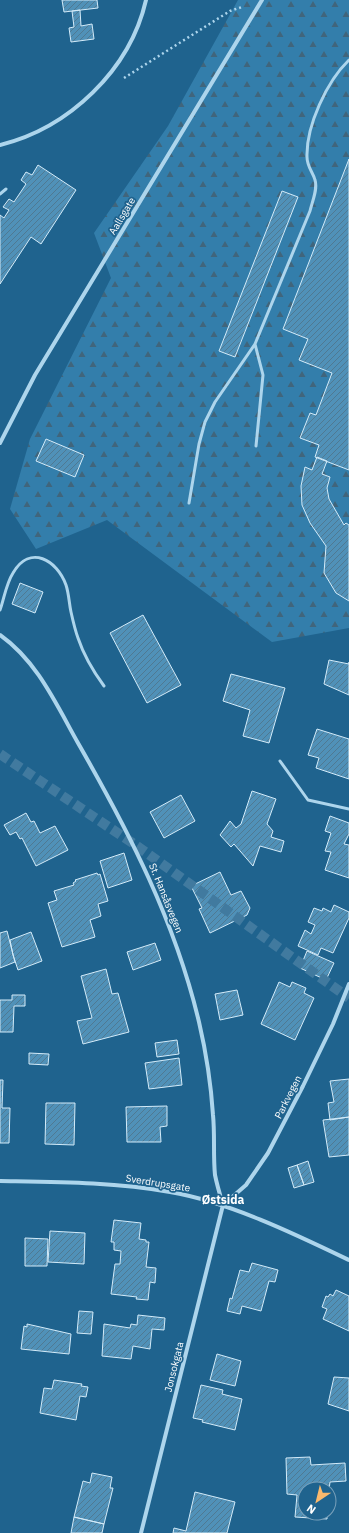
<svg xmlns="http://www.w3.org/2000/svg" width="349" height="1533" font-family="'IBM Plex Sans',sans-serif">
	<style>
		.forest { fill: url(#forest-firs) }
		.building { fill: url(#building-hatch); stroke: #d3ebf9 }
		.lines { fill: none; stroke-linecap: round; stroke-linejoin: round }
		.primary-tunnel { stroke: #417a9f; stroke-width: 10; stroke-dasharray: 10 5; stroke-linecap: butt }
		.path { stroke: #add5ec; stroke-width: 2.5; stroke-dasharray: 2 3; stroke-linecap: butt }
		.lane { stroke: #add5ec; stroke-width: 3 }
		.street { stroke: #add5ec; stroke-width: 4 }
		.labels { text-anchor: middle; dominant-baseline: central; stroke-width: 3.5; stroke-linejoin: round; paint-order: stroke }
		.street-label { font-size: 10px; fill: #fff; stroke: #1f638e }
		.quarter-label { font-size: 12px; font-weight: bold; fill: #fff; stroke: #1f638e }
	</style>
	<defs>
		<pattern id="forest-firs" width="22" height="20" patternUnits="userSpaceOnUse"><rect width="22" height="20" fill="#337eab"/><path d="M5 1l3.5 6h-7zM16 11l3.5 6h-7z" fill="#40657c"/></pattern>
		<pattern id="building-hatch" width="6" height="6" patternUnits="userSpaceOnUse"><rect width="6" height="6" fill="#5091b8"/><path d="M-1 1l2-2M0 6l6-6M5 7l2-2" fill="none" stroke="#4f7992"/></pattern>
	</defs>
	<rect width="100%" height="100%" fill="#1f638e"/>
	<path class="forest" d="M238 0H349V628L272 642 107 520 36 549 10 509 30 439 111 278 94 233 168 126Z"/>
	<path class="building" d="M62 0H97L98 8 64 12Z
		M80 10 81 26 92 24 94 39 71 42 69 28 74 27 72 11Z
		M349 159V470L315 457 319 445 300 438 310 413 316 415 332 373 299 360 308 339 283 329Z
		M38 165 76 190 41 244 31 237 0 284V215L4 218 9 210 3 207 9 199 14 202 26 184 21 180 26 172 32 175Z
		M282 191 298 197 235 357 219 351Z
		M46 439 84 455 75 477 36 461Z
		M317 457 327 461 322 474 330 477 327 488 329 499 344 525 346 523 349 525V601L336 593 324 573 326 546 310 523 302 505 301 486 305 467 312 470Z
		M20 583 43 592 35 613 12 604Z
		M143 615 181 685 147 703 110 633Z
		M329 660 349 664V662V695L324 684Z
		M231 674 285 688 269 743 243 736 250 710 223 701Z
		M317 729 349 739V779L316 768 319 758 308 755Z
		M252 791 276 799 267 824 273 831 271 837 284 841 281 852 260 846 253 866 234 844 231 847 220 835 230 821 236 828 241 824Z
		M181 795 195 821 164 838 150 812Z
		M26 813 31 822 34 821 40 833 55 826 68 850 36 866 22 838 20 839 16 832 10 835 4 825Z
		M330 816 349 823V834L344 844 349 845V878L325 870 331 852 325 851 331 833 325 831Z
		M124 853 132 880 108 888 100 861Z
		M220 872 231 895 241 891 250 908 247 915 210 933 199 909 202 908 191 886Z
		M97 873 98 875 100 874 108 901 98 904 101 916 90 920 95 937 62 947 48 903 57 900 54 891 74 885 73 883 76 881 75 880Z
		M334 905 349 912V918L333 953 321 948 318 955 298 946 305 930 311 934 315 925 308 922 314 908 322 911 323 908 331 912Z
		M7 931 15 962 0 968V933Z
		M31 932 42 961 18 970 13 955 10 940Z
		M155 943 161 960 133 970 127 952Z
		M307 951 334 963 326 980 300 968Z
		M106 969 112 994 118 993 129 1032 83 1044 77 1021 92 1018 81 976Z
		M279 982 290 987 292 982 306 988 304 993 314 998 295 1040 261 1024Z
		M237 990 243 1015 220 1020 215 994Z
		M12 995H25V1006H14L13 1032H0V1000H12Z
		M177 1040 179 1054 157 1057 155 1043Z
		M29 1053 49 1054 48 1065 29 1064Z
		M179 1058 182 1085 149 1089 145 1063Z
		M349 1079V1117L330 1120 328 1103 334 1102 330 1081Z
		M0 1080H3L2 1108H10L9 1143H0Z
		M46 1103H75L74 1145 45 1144Z
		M167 1106V1126L160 1127 161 1142H127L126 1107Z
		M349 1117V1155L329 1157 323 1120Z
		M308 1161 314 1182 304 1185 297 1165Z
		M297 1165 304 1185 294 1188 288 1168Z
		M114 1220 141 1223 139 1239 146 1240V1242H149L146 1267 156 1268 155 1283 150 1282 148 1300 136 1299 137 1297 111 1294 115 1264H120L121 1251 114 1250V1242H111Z
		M50 1231 85 1233 84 1264 48 1262Z
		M25 1238 48 1239 47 1266H25Z
		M252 1263 278 1270 275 1282 269 1281 261 1311 242 1306 240 1314 227 1311 230 1298 232 1299 240 1270 249 1272Z
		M336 1290 349 1296V1331L323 1319 327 1309 322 1307 326 1296 328 1297 330 1294 333 1296Z
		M79 1311 93 1312 91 1334 77 1333Z
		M138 1315 165 1318 164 1330 152 1329 150 1349 133 1346 131 1359 102 1356 104 1324 130 1328 131 1324 137 1325Z
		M27 1324 71 1334 69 1354 21 1349 24 1326 27 1327Z
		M217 1354 241 1361 235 1386 210 1380Z
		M334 1377 349 1378V1411L328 1404Z
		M54 1380 82 1384 81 1386 88 1387 86 1397 80 1396 76 1420 40 1413 44 1388 52 1389Z
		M201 1385 223 1390 222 1394 242 1399 235 1430 202 1422 203 1420 193 1418Z
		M310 1457 311 1465 345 1463 346 1481 330 1482 329 1490 305 1489V1513H327V1519L295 1517 297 1495 287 1494 286 1458Z
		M92 1473 112 1477 110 1488H113L104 1524 74 1517 83 1481 90 1483Z
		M195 1492 235 1502 227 1533H173L174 1528 186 1531Z
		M74 1517 104 1524 102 1533H71Z"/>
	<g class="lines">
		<path class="primary-tunnel" d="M0 754 137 846 349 998"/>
		<path class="path" d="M124 78 230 11 242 7"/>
		<path class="lane" d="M0 194 6 189
			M255 344 263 375 256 446
			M189 503 199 444 205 422 215 402 255 344 310 211C312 202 318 189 315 180 313 172 307 167 307 157 306 126 327 81 349 60
			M0 610C4 599 6 584 13 573 30 544 57 560 66 585 69 594 69 603 71 612 73 621 75 630 78 638 84 656 93 671 104 686
			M280 761 308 800 349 809"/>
		<path class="street" d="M0 145C69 128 130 70 146 0
			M0 443 35 375 262 0
			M0 635C37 661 56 704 78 743 129 832 175 921 199 1022 206 1052 211 1084 213 1115 215 1135 213 1155 215 1175 217 1185 220 1195 223 1205L141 1533
			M0 1181C57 1182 114 1182 170 1192 229 1202 295 1234 349 1260
			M223 1205 246 1185 268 1153 303 1086 333 1024 349 984"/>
	</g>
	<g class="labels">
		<g class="street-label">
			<text transform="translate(122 216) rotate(-59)">Aallsgate</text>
			<text transform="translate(166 898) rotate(68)">St. Hansåsvegen</text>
			<text transform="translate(288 1097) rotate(-63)">Parkvegen</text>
			<text transform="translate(158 1183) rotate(9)">Sverdrupsgate</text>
			<text transform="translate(174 1367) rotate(-76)">Jonsokgata</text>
		</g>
		<g class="quarter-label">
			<text x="223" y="1199">Østsida</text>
		</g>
	</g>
	<g transform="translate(317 1501) rotate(215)"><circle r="19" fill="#1f638e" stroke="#79a1bb"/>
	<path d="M0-3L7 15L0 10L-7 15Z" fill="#fab96d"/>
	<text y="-6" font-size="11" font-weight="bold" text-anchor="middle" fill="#ffffff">N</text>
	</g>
</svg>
